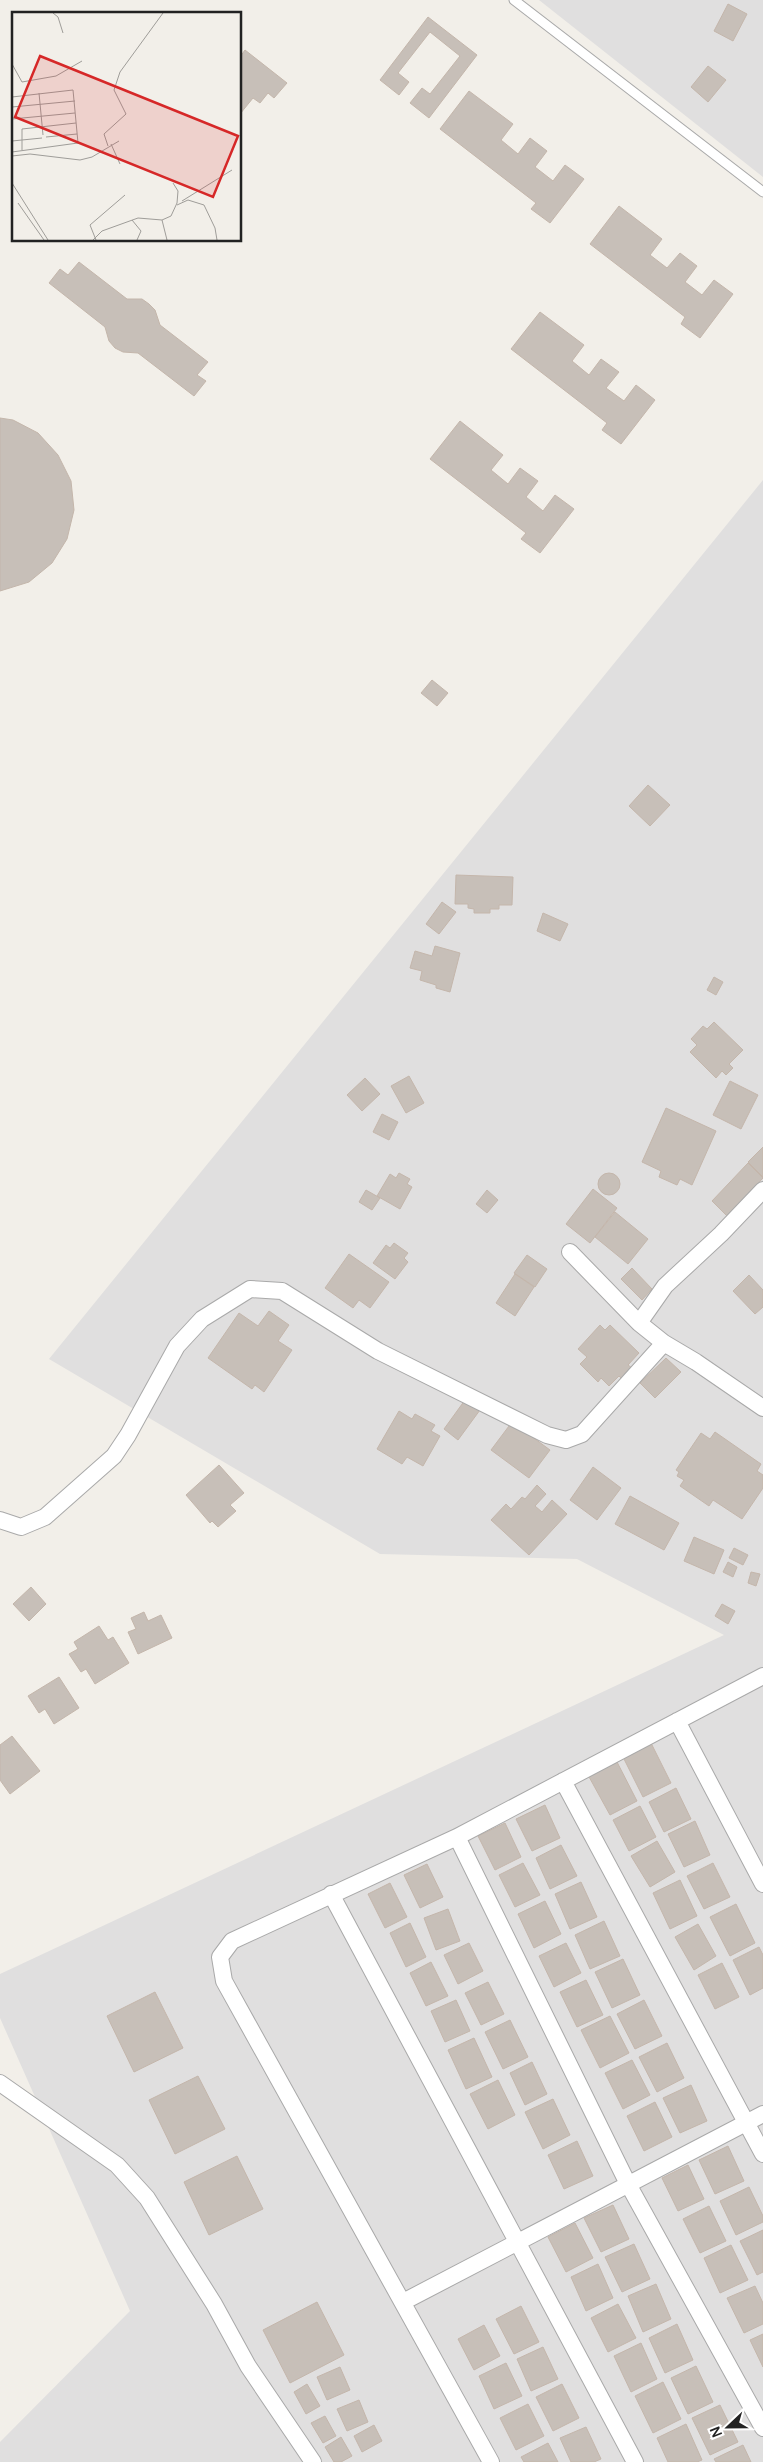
<svg xmlns="http://www.w3.org/2000/svg" width="763" height="2462" font-family="Manrope,sans-serif">
	<style>
		.residential { fill: #e0dfdf }
		.building { fill: #c7bfb8; stroke: #c4b6ab }
		.lines { fill: none; stroke-linecap: round; stroke-linejoin: round }
		.lane-casing { stroke: #a9a9a9; stroke-width: 11 }
		.street-casing { stroke: #a9a9a9; stroke-width: 18 }
		.lane { stroke: #fff; stroke-width: 9 }
		.street { stroke: #fff; stroke-width: 16 }
		.inset-road { fill: none; stroke: #9f9d99; stroke-width: 1 }
		.view { fill: #d62828; fill-opacity: 0.15; stroke: #d62828; stroke-width: 2.5 }
		.inset-edge { fill: none; stroke: #222; stroke-width: 2.5 }
	</style>
	<rect width="100%" height="100%" fill="#f2efe9"/>
	<path class="residential" d="M539 0H763V177Z
		M763 480V2462H0V2442L130 2311 0 2018V1974L724 1635 577 1559 380 1554 49 1359Z"/>
	<path class="building" d="M728 4 747 14 733 41 714 31Z
		M428 17 477 55 429 118 410 103 422 88 430 94 460 56 430 32 398 73 409 82 399 95 380 80Z
		M245 50 287 83 274 98 268 93 260 103 253 98 240 114V57Z
		M708 66 726 80 708 102 691 87Z
		M469 91 513 124 501 140 518 154 530 138 547 151 535 167 553 181 565 165 584 179 550 223 531 209 536 203 440 129Z
		M619 206 662 239 650 255 667 268 680 253 697 266 685 282 702 295 714 280 733 294 700 338 681 324 685 317 590 244Z
		M79 262 127 299H142L149 304 155 310 160 325 208 362 197 375 206 381 194 396 138 353 123 352 115 348 109 341 105 327 49 283 60 269 68 275Z
		M540 312 584 345 572 361 589 375 601 359 619 372 606 388 624 401 636 385 655 400 621 444 602 430 607 423 511 349Z
		M0 418 13 420 38 433 58 455 71 481 74 510 67 539 52 563 29 582 0 591Z
		M460 421 503 455 491 470 508 484 520 468 538 481 526 497 543 511 555 495 574 509 540 553 521 539 526 533 430 459Z
		M432 680 448 693 437 706 421 693Z
		M648 785 670 805 650 826 629 806Z
		M456 875 513 877 512 905H499V909H490V913H474V909L468 908V904H455Z
		M442 902 456 912 439 934 426 924Z
		M543 913 568 924 560 941 537 931Z
		M435 946 460 953 450 992 436 988V985L420 980 422 971 410 968 415 951 432 956Z
		M714 977 723 982 716 995 707 990Z
		M714 1022 743 1050 729 1064 733 1068 726 1075 722 1071 716 1078 690 1052 697 1045 691 1039 703 1026 707 1029Z
		M409 1076 424 1103 406 1113 391 1086Z
		M365 1078 380 1094 362 1111 347 1095Z
		M730 1081 758 1095 741 1129 713 1115Z
		M666 1108 716 1131 692 1185 680 1179 677 1185 659 1177 661 1171 642 1162Z
		M382 1114 398 1122 389 1140 373 1132Z
		M763 1147V1177L748 1162Z
		M748 1163 763 1178 727 1216 712 1201Z
		M399 1173 410 1179 407 1184 412 1187 400 1209 377 1196 390 1174 396 1178Z
		M598 1184a11 11 0 1 1 22 0a11 11 0 1 1-22 0Z
		M593 1189 617 1208 590 1243 566 1224Z
		M366 1190 380 1198 372 1210 359 1202Z
		M487 1190 498 1200 487 1213 476 1204Z
		M615 1212 648 1239 628 1264 595 1237Z
		M394 1243 408 1253 404 1258 408 1262 395 1279 373 1263 386 1245 390 1248Z
		M349 1254 389 1282 370 1308 359 1300 353 1308 325 1288Z
		M527 1255 547 1269 535 1287 514 1273Z
		M632 1268 652 1289 642 1300 621 1279Z
		M515 1274 534 1287 515 1316 496 1303Z
		M749 1275 763 1290V1307L755 1314 733 1291Z
		M269 1311 289 1325 278 1341 292 1350 264 1392 255 1385 252 1389 208 1358 239 1313 258 1326Z
		M600 1325 605 1330 610 1325 639 1353 628 1365 632 1368 622 1379 619 1376 609 1386 601 1378 598 1382 580 1364 587 1357 578 1349Z
		M666 1358 681 1372 655 1398 640 1383Z
		M465 1400 480 1410 458 1440 444 1429Z
		M399 1411 412 1419 415 1414 435 1425 431 1431 440 1436 423 1466 407 1457 402 1464 377 1449Z
		M512 1422 550 1450 529 1478 491 1450Z
		M715 1432 761 1464 757 1471 763 1475V1488L742 1519 713 1500 709 1506 680 1486 684 1480 677 1476 679 1472 676 1470 701 1433 710 1439Z
		M219 1465 244 1493 230 1505 236 1511 218 1527 212 1521 210 1523 186 1495Z
		M593 1467 621 1488 597 1520 570 1500Z
		M537 1485 546 1494 535 1506 542 1512 552 1500 567 1514 529 1555 491 1520 506 1504 511 1509 522 1497 525 1499Z
		M630 1496 679 1523 664 1550 615 1524Z
		M694 1537 724 1550 714 1574 684 1561Z
		M734 1548 748 1555 743 1565 729 1558Z
		M728 1562 737 1567 733 1577 723 1572Z
		M751 1572 760 1574 756 1586 748 1583Z
		M31 1587 46 1604 29 1621 13 1604Z
		M722 1604 735 1611 728 1624 715 1616Z
		M144 1612 148 1621 161 1615 172 1638 138 1654 128 1632 136 1629 131 1618Z
		M99 1626 108 1640 113 1637 129 1663 95 1684 86 1669 81 1672 69 1654 78 1649 74 1642Z
		M59 1677 79 1708 54 1724 45 1709 39 1713 28 1696Z
		M12 1736 40 1771 10 1794 0 1780V1745Z
		M651 1743 671 1783 643 1797 623 1757Z
		M616 1760 637 1801 610 1815 588 1775Z
		M676 1788 691 1819 664 1832 649 1802Z
		M545 1805 560 1838 532 1851 516 1819Z
		M640 1806 656 1837 629 1851 613 1820Z
		M695 1821 710 1855 684 1867 668 1834Z
		M505 1823 521 1857 495 1870 478 1836Z
		M657 1841 675 1872 650 1887 631 1856Z
		M561 1845 577 1876 550 1889 536 1858Z
		M523 1863 540 1895 515 1907 499 1875Z
		M713 1863 730 1897 704 1909 687 1876Z
		M427 1864 443 1897 420 1908 404 1875Z
		M680 1880 697 1916 670 1929 653 1893Z
		M581 1882 597 1917 570 1929 555 1894Z
		M390 1883 407 1917 385 1928 368 1894Z
		M545 1901 561 1934 534 1948 518 1914Z
		M736 1904 755 1943 730 1956 710 1917Z
		M448 1909 460 1941 436 1950 424 1918Z
		M604 1921 620 1956 590 1969 575 1935Z
		M410 1923 426 1957 406 1967 390 1933Z
		M698 1924 716 1956 694 1970 675 1937Z
		M469 1943 483 1971 458 1984 444 1955Z
		M566 1943 581 1973 554 1987 539 1956Z
		M759 1947 763 1955V1988L750 1995 733 1960Z
		M623 1959 640 1995 612 2008 595 1972Z
		M431 1962 448 1996 426 2006 410 1973Z
		M722 1963 739 1997 715 2009 698 1975Z
		M586 1980 603 2015 577 2027 560 1992Z
		M488 1982 504 2014 481 2025 465 1993Z
		M155 1992 183 2048 134 2072 107 2016Z
		M456 2000 470 2031 445 2042 431 2011Z
		M644 2000 662 2036 635 2049 617 2014Z
		M610 2016 629 2053 600 2068 581 2030Z
		M510 2020 528 2057 503 2069 485 2032Z
		M474 2038 492 2077 466 2089 448 2050Z
		M667 2043 684 2078 657 2092 639 2057Z
		M632 2060 650 2095 623 2109 605 2073Z
		M532 2062 547 2094 525 2105 510 2073Z
		M198 2076 225 2129 175 2154 149 2100Z
		M498 2080 515 2115 488 2129 470 2094Z
		M691 2085 707 2121 680 2133 663 2098Z
		M553 2099 570 2135 543 2149 525 2112Z
		M655 2102 672 2137 644 2151 627 2116Z
		M577 2141 593 2176 564 2189 548 2155Z
		M728 2146 744 2181 715 2194 699 2160Z
		M237 2156 263 2209 209 2235 184 2182Z
		M688 2165 704 2199 678 2211 662 2178Z
		M749 2187 763 2216V2222L736 2235 720 2201Z
		M613 2205 629 2239 601 2252 584 2218Z
		M709 2206 726 2241 700 2253 683 2219Z
		M575 2223 593 2258 566 2272 548 2237Z
		M763 2230V2272L757 2275 740 2241Z
		M634 2244 650 2279 622 2292 605 2257Z
		M731 2245 748 2280 720 2293 704 2258Z
		M598 2264 613 2298 586 2311 571 2277Z
		M656 2284 671 2319 643 2332 628 2296Z
		M755 2286 763 2303V2324L744 2333 727 2298Z
		M317 2302 344 2355 290 2383 263 2330Z
		M618 2304 636 2338 608 2352 591 2318Z
		M521 2306 539 2342 514 2354 496 2319Z
		M677 2324 693 2360 665 2373 649 2338Z
		M484 2325 500 2356 474 2370 458 2339Z
		M763 2334V2367L750 2340Z
		M641 2343 657 2379 631 2392 614 2356Z
		M543 2347 558 2379 531 2391 517 2359Z
		M506 2363 522 2396 494 2409 479 2376Z
		M696 2366 713 2402 688 2414 671 2378Z
		M340 2367 350 2390 327 2400 317 2377Z
		M663 2382 681 2419 653 2433 635 2396Z
		M307 2384 320 2406 306 2414 294 2392Z
		M562 2384 579 2418 553 2431 536 2397Z
		M359 2400 368 2422 347 2431 337 2409Z
		M528 2404 544 2436 516 2450 500 2418Z
		M720 2405 738 2442 710 2455 692 2418Z
		M325 2416 336 2436 323 2443 311 2423Z
		M686 2424 702 2460 697 2462H668L657 2438Z
		M374 2425 382 2441 362 2452 354 2436Z
		M586 2427 601 2459 594 2462H571L560 2438Z
		M341 2437 352 2456 341 2462H334L325 2447Z
		M548 2443 558 2462H524L521 2457Z
		M743 2445 751 2462H716L714 2459Z"/>
	<g class="lines">
		<defs>
			<path id="lane" d="M514 0 763 192"/>
			<path id="street" d="M570 1252 639 1323 664 1343 696 1362 763 1408
				M639 1323 665 1286 721 1234 763 1190
				M0 1520 21 1527 45 1517 114 1456 128 1435 177 1346 202 1319 250 1289 282 1291 378 1351 547 1435 566 1440 582 1434 664 1343
				M677 1721 763 1884
				M563 1781 763 2154
				M457 1837 628 2184 763 2428
				M331 1894 635 2462
				M0 2083 117 2165 147 2198 214 2304 248 2366 313 2462
				M403 2302 763 2114
				M491 2462 224 1981 220 1957 232 1941 457 1837 763 1676"/>
		</defs>
		<use href="#lane" class="lane-casing"/>
		<use href="#street" class="street-casing"/>
		<use href="#lane" class="lane"/>
		<use href="#street" class="street"/>
	</g>
	<g transform="translate(12 12)">
		<rect width="229" height="229" fill="#f2efe9"/>
		<path class="inset-road" d="M41 1 46 5 51 21M0 52 10 70 44 64 70 49M27 81 31 123M0 85 61 78 66 131 0 140M0 95 63 89M0 107 63 101M34 125 65 122M0 129 30 126M99 132 108 152M96 134 92 122 114 102 102 78 108 60 151 1M10 138V117L64 111M0 144 18 142 68 148 80 145 107 129M0 171 36 228M170 189 220 158M6 191 32 228M165 193 176 188 192 193 203 216 205 228M120 208 129 219 125 228M150 208 155 228M81 228 90 219 126 206 150 208 159 204 165 191 166 179 161 171M84 228 78 213 113 183"/>
		<path class="view" d="M28 44 226 124 201 185 3 105Z"/>
		<rect width="229" height="229" class="inset-edge"/>
	</g>
	<g transform="translate(728 2427) rotate(248)" stroke="#ffffff" stroke-width="4" paint-order="stroke">
	<path d="M0-4L9 19L0 12L-9 19Z" fill="#222222"/>
	<text y="-8" font-size="14" font-weight="bold" text-anchor="middle" fill="#222222">N</text>
	</g>
</svg>
